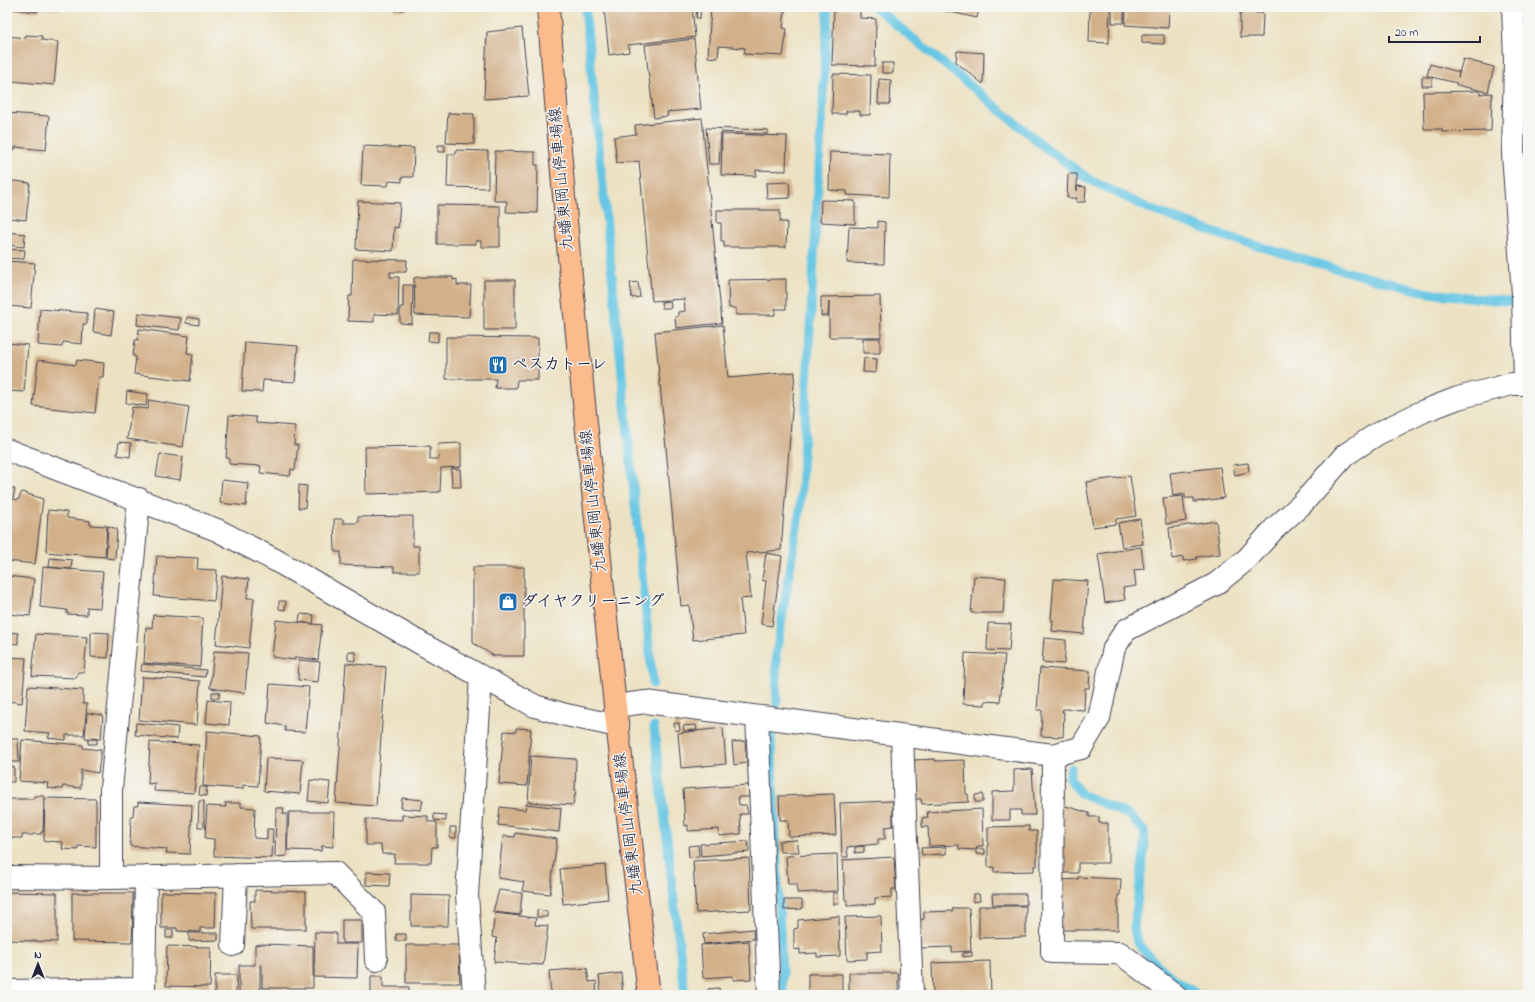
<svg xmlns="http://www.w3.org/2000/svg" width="1535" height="1002" font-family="'Indie Flower','Klee One',sans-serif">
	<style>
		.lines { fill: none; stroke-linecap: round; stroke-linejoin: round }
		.stream { stroke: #66c6e4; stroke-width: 9 }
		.building { fill: #d2b089 }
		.minor-casing { stroke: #403f4f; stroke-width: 24 }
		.major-casing { stroke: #403f4f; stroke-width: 24 }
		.minor { stroke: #fff; stroke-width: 22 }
		.major { stroke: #fbbb8d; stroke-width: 22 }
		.labels { text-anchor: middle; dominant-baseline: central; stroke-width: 3; stroke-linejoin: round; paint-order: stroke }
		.street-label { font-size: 16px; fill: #22223b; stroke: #f6f6f2 }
		.poi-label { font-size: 16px; font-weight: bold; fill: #22223b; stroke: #f6f6f2; text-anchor: start }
	</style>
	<rect width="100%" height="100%" fill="#f6f6f2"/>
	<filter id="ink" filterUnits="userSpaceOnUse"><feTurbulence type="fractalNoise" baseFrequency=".025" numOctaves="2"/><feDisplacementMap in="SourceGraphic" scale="8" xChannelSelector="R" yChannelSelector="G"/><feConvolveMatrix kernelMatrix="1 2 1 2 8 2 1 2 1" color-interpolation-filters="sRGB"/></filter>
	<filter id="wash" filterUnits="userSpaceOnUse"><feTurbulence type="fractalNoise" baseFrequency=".012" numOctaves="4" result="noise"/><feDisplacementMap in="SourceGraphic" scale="16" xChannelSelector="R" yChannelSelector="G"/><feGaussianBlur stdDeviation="0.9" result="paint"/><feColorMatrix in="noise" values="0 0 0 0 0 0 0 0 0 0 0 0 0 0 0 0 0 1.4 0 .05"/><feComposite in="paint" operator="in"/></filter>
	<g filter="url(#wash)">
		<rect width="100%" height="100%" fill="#ece2c3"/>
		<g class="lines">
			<path class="stream" d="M585 7 653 684
				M875 7 1046 148 1090 180 1152 210 1227 237 1333 268 1428 293 1524 303
				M777 705 776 655 800 509 828 7
				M654 727 685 995
				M771 735 783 995
				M1071 768 1069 778 1081 794 1129 815 1144 831 1145 844 1134 928C1135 933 1136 939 1138 943 1153 964 1178 983 1200 995"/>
		</g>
		<g id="blocks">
			<path class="building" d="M12 7H60L59 10 38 8V12L12 9Z
				M394 7H404V10H394Z
				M604 7H692L695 37 628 45 629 52 609 55Z
				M697 7H701L700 18H696Z
				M711 7 785 11 783 28 787 29 783 56 744 54 745 48 719 46 718 58 708 57Z
				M928 7H979L977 18Z
				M1090 7H1110L1109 43 1089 42Z
				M1112 7H1124V23H1112Z
				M1126 7H1169L1168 28 1125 25Z
				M1210 7H1233V8L1210 9Z
				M1444 7H1470V9L1445 10Z
				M834 8 860 9V18L876 19 875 66 832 65Z
				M1240 13H1263L1262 37H1240Z
				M522 28 529 96 484 99 487 32Z
				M26 35 42 36V40L58 42 54 85 11 81 12 74H7V36L26 38Z
				M1142 35H1164V44L1142 43Z
				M694 39 701 109 667 112 668 116 654 118 645 45Z
				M957 51 984 53 983 84 956 62Z
				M1463 59 1494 67 1488 92 1456 85 1457 83 1427 76 1430 64 1459 72 1458 77Z
				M882 63H893V73H882Z
				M833 74 871 75 870 115H860V111H846V114H832Z
				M1422 77H1432V86H1422Z
				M879 79 891 80 890 104H878Z
				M1480 91V94L1492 93 1491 131 1442 132V129H1424L1423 92Z
				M7 113 49 116 46 150 15 147V150L7 149Z
				M448 113 474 114V144L446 143Z
				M702 118 722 323 676 328 675 317 678 316V312L685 311 684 299 652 301 639 161 617 163 614 137 636 134 635 125Z
				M706 128 768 130 767 134 721 132 719 164H709Z
				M722 134 787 136 786 171 756 170V176L721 175Z
				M438 145H445V152H438Z
				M363 146 414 148 413 177H402V182L389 181 388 186 361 185Z
				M456 150 488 151V188L447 187 448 154H456Z
				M495 151 535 152V165H538L537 213 506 212 507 201H494Z
				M830 152 890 154 889 197 847 195V191L829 190Z
				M1068 174H1077V191V186L1086 187 1085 202H1076L1077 198H1067Z
				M7 180 30 183 26 220 10 218 9 224H7Z
				M789 182 790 198 767 199 766 183Z
				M821 200 855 201V224L820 222Z
				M358 201 400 203 398 228 394 227 393 251 356 249Z
				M437 205 500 206V247H481V241H476V244H437Z
				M717 210H780V222H787L786 247H724V241H721V223H717Z
				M878 221 885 222 884 264 847 263 849 227 878 228Z
				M7 232 25 234 24 247 7 245Z
				M7 249 25 250 24 259 7 258Z
				M353 259 407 260 406 272H390V277H399L398 315 374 314V322L348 321 349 296H352Z
				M7 261 35 263 31 308 7 306Z
				M419 277H453V280L457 279V285H471L469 317 415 315 414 278Z
				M786 279V309H775V315H736V308H729L728 280Z
				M484 280H515V330H484Z
				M638 282 640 297 632 298 630 283Z
				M403 285H413L412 324 400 323V307H403Z
				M880 296 881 337H829V301L828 316H821V297Z
				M670 301 671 308H662L661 302Z
				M40 309 87 313V324H83L82 344 63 342 62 347 38 345Z
				M95 309 114 312 111 335 93 332Z
				M138 313 181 318 179 330 137 325Z
				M187 317 199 319V325L186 323Z
				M723 325 728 378 795 372 781 550 746 553 751 598 740 599 744 635 693 640 689 605 681 606 655 332Z
				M139 329 189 336 187 353 193 354 190 381 134 374 136 357 133 356 135 340H138Z
				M429 332H438V342L428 341Z
				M446 337 538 338V380H517L516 388H495L496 379H446Z
				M863 338H880V353H863Z
				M245 342 298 346 295 382 263 380 262 392 242 391Z
				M7 343 28 345 24 392 7 391Z
				M864 358 877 359 876 373 863 372Z
				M38 360 76 365 77 360 104 363 103 377H99L95 413 33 406Z
				M127 391 148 394 146 406 126 403Z
				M149 400 189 407 183 447 127 439 132 407 148 409Z
				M229 415 256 417V423L295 426 294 445H298L295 470 291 469 290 476 260 473 261 466 229 464V458H226Z
				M119 442 131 443 130 457 117 455Z
				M461 443V467L441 468 440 492 366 494 365 447 430 446V459H439L438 444Z
				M160 454 183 457 180 480 156 476Z
				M1248 463 1249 472 1235 475 1233 465Z
				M1220 467 1224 498 1194 502V498H1185V494L1173 496 1170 473Z
				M451 469H460L461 487H452Z
				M1130 476 1136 516 1116 519V524L1093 527 1086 482Z
				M222 480 248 483 246 506 220 503Z
				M299 485 307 486 305 508H298Z
				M7 488 15 489 13 499 18 500 22 492 43 499 35 564 7 561Z
				M1183 496 1186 521 1166 524 1163 498Z
				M48 510 67 512V518L90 521V525L107 526 105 557 46 552Z
				M413 516V546H419V572H394V567L341 565V552H335L334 519H343V523H358V517Z
				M1140 519 1143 544 1122 547 1118 523Z
				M1216 521 1220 554 1196 557 1197 559 1183 561V557L1172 559 1169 528Z
				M108 526 117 529 115 559 106 558Z
				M1141 547 1144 569 1134 570 1136 586 1123 588 1125 600 1105 603 1098 554Z
				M766 553 782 556 772 626 761 624 766 581 762 580Z
				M157 556 198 558 197 569 217 570 214 601 154 596Z
				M50 558 72 560 71 569 49 567Z
				M43 567 103 572 100 608 87 607V615L67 614V610L40 607Z
				M473 567H524V656H494L473 643Z
				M7 576 34 579 30 616 7 614Z
				M222 576 249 579 247 598H254L249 648 216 644Z
				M974 576 1006 578 1003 613H971Z
				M1054 579 1088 581 1084 634 1052 631 1053 620H1051Z
				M279 601H286L285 610 279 609Z
				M300 614 314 615 313 624 299 622Z
				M153 615 203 618 200 667 144 663 146 627 152 628Z
				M276 620 322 625 318 660 295 657V660L272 657Z
				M988 623 1011 624 1009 651 987 650Z
				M7 632 18 633V644L7 643Z
				M91 632 109 633 108 658 91 657Z
				M36 634 87 637 84 672H78L76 678 32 676Z
				M1044 638 1066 640 1064 664 1042 662Z
				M214 651 248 653 245 693 210 688Z
				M348 651 355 652V661L348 660Z
				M965 653 1005 655 1000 702 985 701V705L963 704Z
				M7 657 26 658 22 703 7 701Z
				M299 660 320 662 318 682 298 680Z
				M346 663 386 667 376 806 336 803Z
				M142 664 206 670 205 677 141 671Z
				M1040 668 1090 671 1089 688H1085L1084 710 1063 709 1062 712H1064L1063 737 1041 736 1042 710H1037Z
				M142 677 200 681 197 725 139 720Z
				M270 684 309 687 305 732 285 731V726L267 723Z
				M28 686 83 690V704H87L84 735H66V740L48 738 50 733 25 731Z
				M212 692H220L219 698H212Z
				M208 700 230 702 229 725 206 723Z
				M87 713 103 715 101 739 85 738Z
				M136 723 178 727 177 739 135 735Z
				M674 723H679L680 730 675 731Z
				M696 725 697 730 684 731 683 726Z
				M516 728 531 729 527 786 499 784 504 731 516 732Z
				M723 728 726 764 681 768 678 733Z
				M207 731 261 736 258 786 243 785V789L203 786Z
				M7 739H18L19 762H7Z
				M88 739H97V744H88Z
				M22 740 83 745V748L101 750 98 773 81 770V788L63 786 62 789 47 788 48 783 19 781Z
				M745 741 747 763 734 765 732 742Z
				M150 742 199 745 194 793 154 791 155 783 148 784Z
				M531 756 576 759 575 790H576L573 805 528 802Z
				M266 758 303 760 300 794 264 791Z
				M935 759V761L965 760 966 794H968L969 802 922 804 921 799H915L914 760Z
				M7 767H14V782H7Z
				M1032 769 1035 815H1021V810H1010V820H992V792L1014 791V770Z
				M310 780 330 782 328 803 308 801Z
				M748 785 749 797H738L739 805H746L748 814H740L741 834 719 836V829L688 831V825L685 826 683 789Z
				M200 787H207L206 796 199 795Z
				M834 794 836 835 789 837 788 820H780L779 796Z
				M983 794V802H975V795Z
				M34 796H44L43 832H41V834H33V835H22V838H7V799H34Z
				M45 798 96 799V847L78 846V850L62 849 63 842 44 841Z
				M402 798 423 800 421 810 401 808Z
				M199 801H204V827H198Z
				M893 801V826L885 827V839H878V844L847 847 848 857H842L840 803Z
				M138 802 192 805 190 854 166 853 167 849 130 846 131 816H133L134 806H138Z
				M225 803H241V807L255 808 254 838 267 839V829H273L272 858 214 856V839L205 838 207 806 226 807Z
				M526 804 561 808 559 832 498 825 500 807 525 810Z
				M1059 804 1089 813V817H1099V823H1108V863H1078V873H1059Z
				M276 808H284L283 814H287V856L275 857Z
				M982 809 983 846H977L976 849H985V854H976V850L959 849V845L929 846 928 827H922V818L928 817 927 812Z
				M289 812H334L333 847 322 846 321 851 287 850Z
				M434 814 446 815V821L434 820Z
				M402 815 428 816V822H437V847H432L431 863H394L395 854H382L381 845H366V819L402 820Z
				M1029 826V831H1037V866H1034V871L994 872V867H988V827Z
				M450 827H456V838H450Z
				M515 833 557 839 550 894 522 891 524 882 498 878 503 836 515 837Z
				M797 840 799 852H780L779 841Z
				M748 841 749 852 701 856 700 844Z
				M698 845 699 856 689 857 688 846Z
				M864 846V852L855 853V847Z
				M946 847V854L922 855 921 848Z
				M837 854 838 891 797 893V884H788L786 856Z
				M894 857 896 889H892V897L875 898V904L847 906V900H845L843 860Z
				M749 858 751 910 696 913 693 861Z
				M605 865 608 899 563 904 560 869Z
				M366 872 390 873 389 886 366 885Z
				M1078 877 1121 879 1120 895H1118V930H1060L1061 880 1078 879Z
				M255 890 306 892V929H251L250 901H255Z
				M499 890 522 893 520 915 493 912Z
				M7 892 57 893V942L7 940Z
				M161 892 216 893 215 928H200V932L177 931V928H161Z
				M72 893H133L132 942 72 941Z
				M833 893H838L839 904H833Z
				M973 894H979L980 901 973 902Z
				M992 894H1026V905H993Z
				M411 895 449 896 448 926H411Z
				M784 900H802V909L784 910Z
				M979 906H1026V937L979 938Z
				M953 908H969L971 951 952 952V947L921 948 920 920 924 919V912L953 911Z
				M537 910 547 911V917H537Z
				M495 913 536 918 535 925 548 926 543 965 494 962 497 938 492 937Z
				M839 916 840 956 817 957V953L800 954V949L794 950V929L798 928V920Z
				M881 916 882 951 867 952V959L847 960 845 917Z
				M342 920H362V943H342Z
				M753 929 754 939 704 944 703 934Z
				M166 930H173V938H166Z
				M315 932 336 933V944H358L357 978 314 977Z
				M189 933H218V940L189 941Z
				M396 934H406V941H396Z
				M749 941 751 979 733 980V976L703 978 701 945Z
				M262 944 313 946V988H262V965H260V995H239V965H255V945Z
				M406 945H459L460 983H406Z
				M167 946 211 947 210 987 166 986Z
				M972 952V956L963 957V953Z
				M990 961 991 995H933L932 963Z
				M587 968 589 982 596 981 597 995H551L549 971Z
				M621 973 623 995H601L599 976Z
				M849 973H898V995H849Z
				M808 974H842V995H808Z
				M215 975H237L236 995H215Z
				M371 976H383V987H409V995H371Z
				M719 988 720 995H708V989Z"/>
		</g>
	</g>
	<g filter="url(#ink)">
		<use href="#blocks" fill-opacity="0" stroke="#403f4f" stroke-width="1"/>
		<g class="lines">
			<defs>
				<path id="minor" d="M1513 7 1515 60 1513 154 1523 294 1525 384
					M7 450 217 530 277 561 429 648 535 706 566 715 618 726
					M615 706 646 702 1053 755 1081 748 1099 718 1114 648 1126 630 1216 584 1247 559 1274 529 1302 504 1345 455 1377 434 1424 411 1458 398 1512 384H1528
					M757 717 769 995
					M902 736 912 995
					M1053 755 1052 952 1120 953 1175 995
					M7 877 111 878V789L139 499
					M111 878 335 873 374 912 376 960
					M233 945 236 875
					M7 991 144 989 146 877
					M474 995 467 895 481 677"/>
				<path id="major" d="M548 7 569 256 615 706 649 995"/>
			</defs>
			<use href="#minor" class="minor-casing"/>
			<use href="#major" class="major-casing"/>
			<use href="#minor" class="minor"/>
			<use href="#major" class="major"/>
		</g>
	</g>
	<defs>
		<symbol id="restaurant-square" viewBox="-11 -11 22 22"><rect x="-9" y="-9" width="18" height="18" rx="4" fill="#1f6fb2" stroke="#f6f6f2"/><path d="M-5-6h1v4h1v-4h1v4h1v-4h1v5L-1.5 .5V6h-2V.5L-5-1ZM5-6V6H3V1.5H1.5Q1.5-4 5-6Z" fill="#fff"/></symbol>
		<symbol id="shop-square" viewBox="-11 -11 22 22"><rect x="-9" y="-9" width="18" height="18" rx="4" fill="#1f6fb2" stroke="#f6f6f2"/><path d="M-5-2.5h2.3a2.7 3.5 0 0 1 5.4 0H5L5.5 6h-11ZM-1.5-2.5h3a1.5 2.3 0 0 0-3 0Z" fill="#fff"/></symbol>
	</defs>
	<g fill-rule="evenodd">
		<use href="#restaurant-square" x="487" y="354" width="22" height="22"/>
		<use href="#shop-square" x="497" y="591" width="22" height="22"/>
	</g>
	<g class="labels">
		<g class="street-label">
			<text transform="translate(562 179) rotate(-95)">九蟠東岡山停車場線</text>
			<text transform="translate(594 501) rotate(-96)">九蟠東岡山停車場線</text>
			<text transform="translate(629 824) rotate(-97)">九蟠東岡山停車場線</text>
		</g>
		<g class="poi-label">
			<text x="512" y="365">ペスカトーレ</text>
			<text x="522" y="602">ダイヤクリーニング</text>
		</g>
	</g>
	<rect width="1535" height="1002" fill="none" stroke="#f6f6f2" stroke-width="24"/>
	<g transform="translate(38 964)" stroke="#f6f6f2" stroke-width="3" paint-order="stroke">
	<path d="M0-3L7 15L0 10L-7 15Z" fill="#22223b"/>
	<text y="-6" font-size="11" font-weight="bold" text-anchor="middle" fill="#22223b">N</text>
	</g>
	<path d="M1389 36v6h91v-6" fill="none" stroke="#22223b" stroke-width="2"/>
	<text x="1395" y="36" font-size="12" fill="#22223b" stroke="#f6f6f2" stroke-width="3" paint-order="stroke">20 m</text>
</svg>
